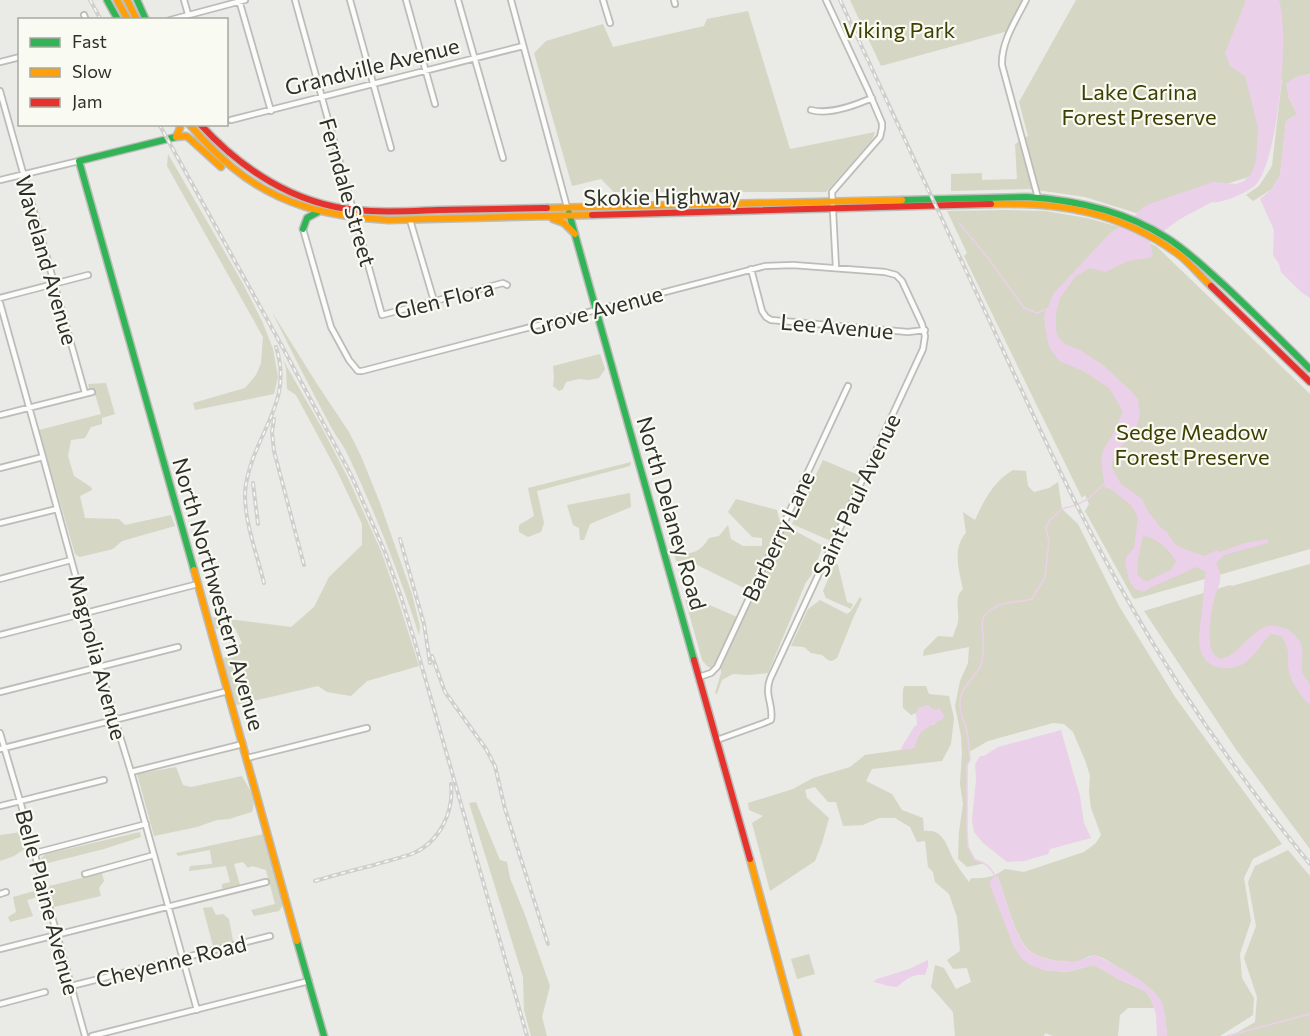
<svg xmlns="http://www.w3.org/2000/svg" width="1310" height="1036" font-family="Commissioner,sans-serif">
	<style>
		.green { fill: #d5d6c3 }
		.water { fill: #ebd0e9; fill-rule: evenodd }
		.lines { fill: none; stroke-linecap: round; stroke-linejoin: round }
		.stream { stroke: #ebd0e9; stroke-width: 1.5 }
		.street-casing { stroke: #bcbcb9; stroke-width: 8 }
		.fast-casing { stroke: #bcbcb9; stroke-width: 9 }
		.slow-casing { stroke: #bcbcb9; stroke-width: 9 }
		.jam-casing { stroke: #bcbcb9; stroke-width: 9 }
		.street { stroke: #fcfcfb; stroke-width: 4.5 }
		.fast { stroke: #30b455; stroke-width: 6 }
		.slow { stroke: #ff9f0a; stroke-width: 6 }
		.jam { stroke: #e5322d; stroke-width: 6 }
		.rail-casing { stroke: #cfcfce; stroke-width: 4 }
		.rail { stroke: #f9faf1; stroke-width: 1.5; stroke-dasharray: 4.5; stroke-linecap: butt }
		.labels { text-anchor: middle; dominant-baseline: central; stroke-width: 4.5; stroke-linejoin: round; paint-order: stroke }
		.park-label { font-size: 22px; fill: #3d3f02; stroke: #f9faf1 }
		.street-label { font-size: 22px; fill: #2e2e2b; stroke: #f9faf1 }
	</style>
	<rect width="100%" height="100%" fill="#eaeae6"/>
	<path class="green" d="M850 0H1022L1008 31 881 66Z
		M1076 0H1310V74L1296 77 1288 96 1297 114 1286 121 1280 175 1272 189 1253 201 1246 195 1259 186 1272 166 1282 79 1273 83 1261 173 1136 213 1085 197 1030 189 951 191V174L982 173V180L1017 179 1015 144 1028 136 1019 102Z
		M748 11 790 149 875 132 872 140 826 192H614L601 179 572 186 534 53 546 41 603 24 613 47 704 26 707 19Z
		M168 154 242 282 262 321 273 349 278 377 274 394 195 410 193 403 245 388 256 375 261 363 263 337 167 166Z
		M1005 210 1045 211 1087 218 1120 227 1118 229 1156 246 1310 394V549L1135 599 1133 598 1085 511 1089 504 1085 495 1082 498 964 256 967 253 947 211Z
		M272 312 317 384 349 432 361 456 380 503 412 594 420 627 419 635C399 572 375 512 347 453 342 443 335 435 330 425 310 388 291 350 272 312Z
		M600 354 605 369 599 378 589 380 579 379 566 382 563 389 559 391 553 386 554 378 553 366Z
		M283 360 322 428 348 478 381 551 398 600 419 666 367 681 351 696 327 692 318 686 236 705 223 659 242 643 235 628 215 629 212 617 291 627 314 607 329 577 362 545V524L338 473 296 395 287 389 286 368Z
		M106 383 115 414 102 418V424L91 427 85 438 71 440 68 456 74 476 91 487 92 490 80 496 85 518 119 519 125 525 171 515 175 526 122 541 113 549 80 557 75 554 39 430 101 414 94 391 89 388 88 384Z
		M823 460 861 476 831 541 792 524Z
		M631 462 630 466 537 491 544 523 541 532 528 537 519 532V525L534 516 528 488Z
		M1013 470 1026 471 1028 486 1034 492 1049 488 1058 482 1062 509 1078 524 1119 606 1175 697 1282 844 1253 859 1244 878 1251 921 1240 954 1242 978 1254 998 1253 1015 1220 1036H1167C1166 1027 1166 1017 1163 1009 1155 989 1138 980 1121 969 1115 966 1103 957 1097 956 1090 954 1085 959 1080 961 1069 964 1040 959 1031 952 1016 942 1005 895 998 877L1004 920 1014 947 1043 970 1067 972 1090 966H1096L1118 979 1145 991 1151 999 1154 1008H1128L1120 1015 1118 1036H1053L1045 1033 1044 1036H955L953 1012 931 987 935 965 944 968 956 989 971 982 967 968 953 969 947 960 960 951 957 917 949 894 935 882 933 872 928 867 925 841 917 842 910 827 895 818H879L863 825 843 826 836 802H828L815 787 805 790 807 798 829 818 822 843 815 861 770 891 752 823 763 816 749 810 748 803 793 789 813 778 850 767 865 755 914 748C917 735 922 727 935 724L940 709 935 710 920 707 916 713 911 715 903 708C903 700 902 694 904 686H926L929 694 949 696 954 718 951 744 942 761 872 769 866 781 892 794 902 810 923 818 924 831C945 828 947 849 955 862 959 869 964 875 969 882L971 878C985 879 994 877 1005 869L1024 872 1084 852 1096 843 1101 835 1091 808 1089 792 1090 776 1085 760 1073 732 1064 724 1053 723 988 741 969 752 970 760 967 765V831L968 847 975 859 985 863 967 867 958 859 959 832 963 804 960 784 962 753 961 736 955 706 960 681 968 663 969 647 923 656 924 650 938 636 953 637C954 632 957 627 958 622 960 610 953 599 963 589 959 571 952 548 966 533L963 512 975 520C984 500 994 481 1013 470Z
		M630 493 631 507 590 524 584 540H580L579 528 573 525 567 505Z
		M736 499 777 510 780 522 748 590 689 561H676L674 553C692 554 699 554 709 538L719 536 728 525 731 539 743 546H762V538L752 537 728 512Z
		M786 526 823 546 811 576 806 582 768 673 749 675 733 674 722 680 717 694 715 693 721 673V666Z
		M835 563 838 565 847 602 853 604 851 609 826 598 823 591Z
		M1310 564V849L1235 748 1144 611 1230 585 1232 586Z
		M860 597 862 599 854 616 837 658 832 661 828 660 822 655 811 653 804 647 791 646 808 609 820 600 847 614 851 611Z
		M685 599 698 600 737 617 717 660 711 668 707 666 702 660Z
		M176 767 183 785 191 787 242 776C249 789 257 798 252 812L229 819 217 820 197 827 154 836 137 774Z
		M476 802 500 860 507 862 510 878 525 915 550 986 542 1017 547 1036H531L524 1010 523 977 469 803Z
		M22 832 27 847 14 856 0 861V835Z
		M140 832 141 837 104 849 44 864 41 858 46 854Z
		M264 834 283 905 279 911 254 916 251 910 275 904 266 870 252 866 248 868 243 862 234 864 240 885 222 889V884L230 882 226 866 189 871 190 866 212 864 210 850 178 856 176 853Z
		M1288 850 1310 876V1036H1231L1255 1022 1257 997 1244 958 1256 926 1248 882 1255 866Z
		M102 873 104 881 99 888 101 896 54 907 49 886Z
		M38 890 41 896 27 900 33 916 10 922 8 917 16 912 13 897Z
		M212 907 216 915 223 914 229 919 233 941 213 946 203 908Z
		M809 954 815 974 797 979 791 959Z"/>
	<path class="water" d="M1246 0H1279C1290 34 1278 153 1258 182 1252 191 1222 204 1212 202L1180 219 1150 241 1153 257 1128 261 1105 272 1090 268 1075 277 1060 298 1056 313V330L1058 337 1065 344 1080 350 1103 365 1131 391 1138 399 1140 414 1138 423 1130 438 1120 447 1112 462V468L1121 484 1142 499 1147 510 1161 528 1166 531 1176 545 1187 550 1205 556 1217 550 1220 552 1244 543 1268 539V543L1224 555 1216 563C1225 580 1218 584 1214 600 1211 610 1207 644 1213 653 1215 656 1217 657 1221 659 1238 655 1246 637 1261 629 1275 620 1298 631 1302 647 1304 654 1301 662 1302 670 1303 676 1308 680 1310 686 1310 692 1310 699 1310 705 1301 696 1292 685 1289 672 1286 657 1292 651 1281 636L1271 634C1260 644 1256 656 1243 664 1235 668 1229 669 1221 668 1191 662 1200 631 1202 609 1204 597 1203 585 1206 572L1197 567 1152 587 1144 592 1135 589 1129 580 1125 563 1126 557 1134 548 1138 518 1131 505 1126 501 1112 490 1108 488 1105 489 1101 461 1103 450 1112 436 1123 411 1109 388 1083 371 1059 361 1049 347 1045 327 1044 316 1054 293 1110 233 1120 227H1124L1143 207 1149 204 1213 182 1236 184 1244 181 1251 174 1256 161 1258 128 1245 76 1230 66 1225 53ZM1143 536C1158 538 1168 549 1176 561L1171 570 1161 574 1148 581 1143 580 1137 574 1138 560Z
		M1310 74V298L1301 292 1281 272 1279 264 1273 255 1274 230 1260 199 1272 189 1280 175 1286 121 1297 114 1288 96 1286 83 1296 77Z
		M928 705 934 710 939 708 945 717C930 728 918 727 915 748L900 750 914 727 917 725 916 713 920 707Z
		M1061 730 1080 796 1084 823 1091 838 1050 849 1048 854 1024 861 1007 862 983 843 974 832 972 820 976 779 975 764 980 756H984L998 747Z
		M995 876 998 877C1005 896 1015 938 1029 951 1036 958 1060 962 1070 962 1080 962 1087 955 1097 956 1116 966 1153 983 1162 1003 1166 1013 1166 1025 1167 1036H1157L1156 1014 1151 999 1145 991 1118 979 1096 966H1090L1067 972 1043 970 1030 965 1022 959 1014 947 990 886V881Z
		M928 960V966L925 975C913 973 905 980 897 987 888 987 881 983 873 982L877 979 909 969Z"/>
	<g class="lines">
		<path class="stream" d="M959 223 988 258 1024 308 1037 313 1049 308
			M995 876C990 866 985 863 975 860L968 847 967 831V765L970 760C969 750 969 738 966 728 963 719 959 711 960 701 961 685 979 676 982 661 983 653 984 645 983 637 983 624 978 619 992 609 1004 600 1019 603 1032 599L1045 577 1049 541 1046 528 1049 521 1062 509 1076 505 1088 499 1104 484
			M1227 1036 1310 1014"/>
		<defs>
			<path id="street" d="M184 0 188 14
				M239 0 271 111
				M295 0 382 315 503 283 507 285
				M350 0 391 148
				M406 0 435 104
				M458 0 503 158
				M511 0 567 207
				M603 0 610 23
				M674 0 675 4
				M826 0 868 90 882 123V128L880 137 832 192 836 268
				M1026 0C1016 20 1001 42 1002 65L1038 198
				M84 15 86 20
				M170 20 245 0
				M0 62 20 57
				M0 91 85 393
				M811 110C828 115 856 105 872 98
				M231 120 523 46
				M0 180 79 161
				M410 220 434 301
				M303 229 331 327 349 360 358 371H362L765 266 793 265 885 272 896 275 902 281 922 324 925 336 923 349 770 679C764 696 774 705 771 720L764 723 717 740
				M751 269 762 311 766 317 771 320 908 332 925 330
				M0 298 88 275
				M0 303 43 457 115 720 131 772 197 1010
				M0 415 92 392
				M0 468 43 457
				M0 523 57 509
				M0 579 71 560
				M0 635 198 584
				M699 677 711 673 717 667 848 386
				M0 692 178 647
				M0 733 20 801 85 1036
				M0 749 228 691
				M247 758 367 728
				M131 772 243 744
				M0 806 104 780
				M35 853 146 824
				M85 874 154 855
				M0 894 6 892
				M0 949 266 882
				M71 986 270 936
				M0 1004 45 992
				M92 1036 309 981"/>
			<path id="fast" d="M107 0 118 20
				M137 0 146 20
				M176 137 79 161 194 570
				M902 200 1027 197C1076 200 1125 211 1167 238 1188 251 1206 269 1224 285 1253 312 1282 341 1310 369
				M569 213 694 660
				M303 229 307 218 318 212
				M297 941 324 1036"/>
			<path id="slow" d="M117 0 128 20
				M127 0 137 20
				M189 124C202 139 216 154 232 167 279 206 328 216 388 220L592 215
				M176 137 186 136 189 138 221 167
				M176 137 180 128 179 124
				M991 204C1060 202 1121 212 1178 254 1190 263 1200 276 1211 286
				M547 208 902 200
				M553 219 564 223 575 234
				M194 570 297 941
				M750 859 798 1036"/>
			<path id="jam" d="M200 124C241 169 294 204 356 210 383 213 411 211 438 210 475 209 511 209 547 208
				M592 215 991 204
				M1211 286 1310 382
				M694 660 750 859"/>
		</defs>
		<use href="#street" class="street-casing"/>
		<use href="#fast" class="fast-casing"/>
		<use href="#slow" class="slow-casing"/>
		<use href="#jam" class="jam-casing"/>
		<use href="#street" class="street"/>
		<use href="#fast" class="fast"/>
		<use href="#slow" class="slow"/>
		<use href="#jam" class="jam"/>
		<defs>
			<path id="rail" d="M90 0 101 20
				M840 0C890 108 940 216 991 324 1034 417 1076 510 1127 599 1180 693 1242 781 1310 864
				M159 124 283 348 352 477 385 552 402 600 414 639 527 1036
				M274 419 272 432 274 451 304 565
				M253 483 258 524
				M400 539 424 624 430 663
				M264 583C257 554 241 513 246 484 255 432 294 402 276 347
				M432 656 445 692 486 749 495 766 505 809 548 944
				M315 881C335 875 354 870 374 865 387 861 401 858 414 853 440 841 454 812 451 784"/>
		</defs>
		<use href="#rail" class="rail-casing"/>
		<use href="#rail" class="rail"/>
	</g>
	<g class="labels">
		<g class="park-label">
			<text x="899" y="29">Viking Park</text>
			<text x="1139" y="91">Lake Carina<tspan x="1139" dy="25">Forest Preserve</tspan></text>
			<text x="1192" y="431">Sedge Meadow<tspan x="1192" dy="25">Forest Preserve</tspan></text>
		</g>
		<g class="street-label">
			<text transform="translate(372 66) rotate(-14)">Grandville Avenue</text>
			<text transform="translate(348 192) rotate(74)">Ferndale Street</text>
			<text transform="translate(662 196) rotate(-1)">Skokie Highway</text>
			<text transform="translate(47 260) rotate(74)">Waveland Avenue</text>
			<text transform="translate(444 299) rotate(-14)">Glen Flora</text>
			<text transform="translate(596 310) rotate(-15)">Grove Avenue</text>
			<text transform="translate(837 326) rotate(5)">Lee Avenue</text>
			<text transform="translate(856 495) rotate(-65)">Saint Paul Avenue</text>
			<text transform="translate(672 513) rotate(74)">North Delaney Road</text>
			<text transform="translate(778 536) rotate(-65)">Barberry Lane</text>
			<text transform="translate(219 594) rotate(74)">North Northwestern Avenue</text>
			<text transform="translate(98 657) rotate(75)">Magnolia Avenue</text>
			<text transform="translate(48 902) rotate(75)">Belle Plaine Avenue</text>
			<text transform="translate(171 961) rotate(-14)">Cheyenne Road</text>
		</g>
	</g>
	<rect x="18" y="18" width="210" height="108" fill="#f9faf1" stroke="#a8a8a2" stroke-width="1.5"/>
	<rect x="30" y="38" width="30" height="9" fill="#30b455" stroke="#a8a8a2" stroke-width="1.5"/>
	<text x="72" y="48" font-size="18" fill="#2e2e2b">Fast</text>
	<rect x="30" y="68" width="30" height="9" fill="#ff9f0a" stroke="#a8a8a2" stroke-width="1.5"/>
	<text x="72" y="78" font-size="18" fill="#2e2e2b">Slow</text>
	<rect x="30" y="98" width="30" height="9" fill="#e5322d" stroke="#a8a8a2" stroke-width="1.5"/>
	<text x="72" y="108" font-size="18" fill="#2e2e2b">Jam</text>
</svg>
